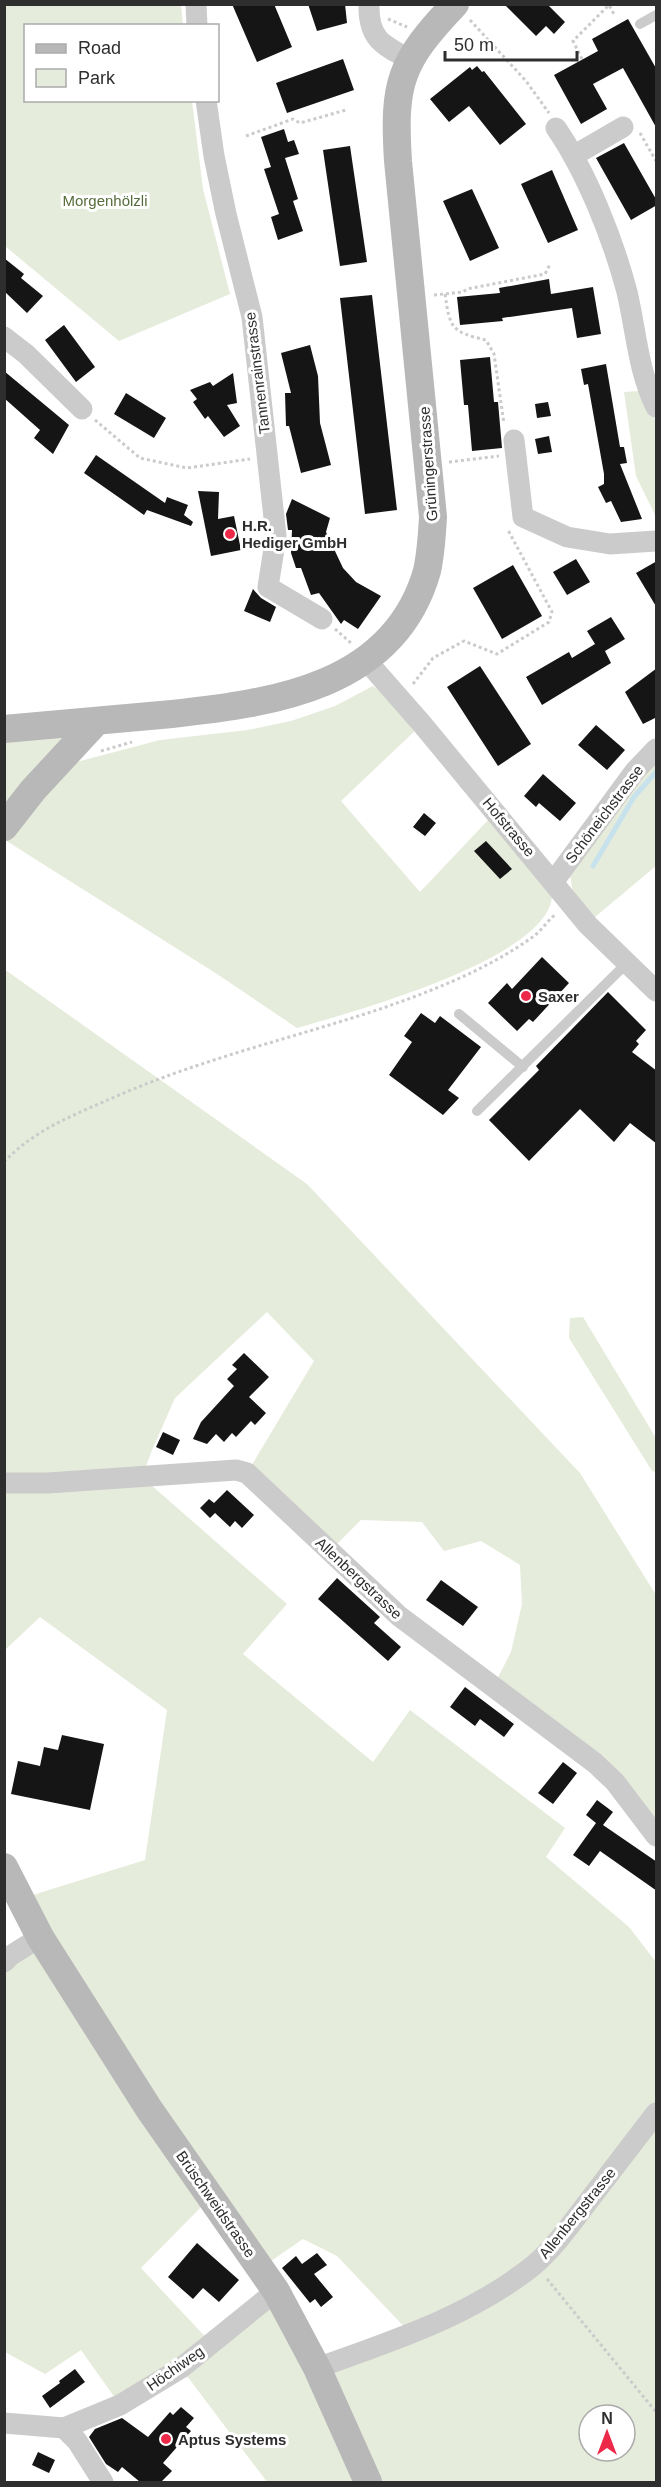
<svg xmlns="http://www.w3.org/2000/svg" width="661" height="2487" font-family="Helvetica,sans-serif">
	<style>
		.green { fill: #e6ecdb; fill-rule: evenodd }
		.lines { fill: none; stroke-linecap: round; stroke-linejoin: round }
		.stream { stroke: #c7e2ed; stroke-width: 5 }
		.building { fill: #151515 }
		.path { stroke: #cbcbcb; stroke-width: 3; stroke-dasharray: 3 3; stroke-linecap: butt }
		.lane { stroke: #cbcbcb; stroke-width: 10 }
		.street { stroke: #cbcbcb; stroke-width: 21 }
		.secondary { stroke: #b8b8b8; stroke-width: 28 }
		.poi-dot { fill: #ed2949; stroke: #fff; stroke-width: 2 }
		.labels { text-anchor: middle; dominant-baseline: central; stroke-width: 6; stroke-linejoin: round; paint-order: stroke }
		.park-label { font-size: 15px; fill: #566c3a; stroke: #fff }
		.street-label { font-size: 15px; fill: #2e2e2e; stroke: #fff }
		.poi-label { font-size: 15px; font-weight: bold; fill: #2e2e2e; stroke: #fff; text-anchor: start }
	</style>
	<rect width="100%" height="100%" fill="#fff"/>
	<path class="green" d="M4 5H181L183 25 26 26V100L192 101 203 189 230 294 119 341 5 246Z
		M639 391 656 421V517L636 476 624 392Z
		M373 686 392 700 418 728 341 801 420 892 491 817 552 892C557 957 348 1013 297 1028L217 974 5 840 69 764 160 740 248 730 291 721 335 706Z
		M96 722 5 827V729Z
		M656 757V866L595 917 573 893 570 875Z
		M4 969 307 1184 580 1473 656 1595V1836L647 1822 493 1687 511 1652 522 1604 520 1565 481 1541 444 1551 422 1522 361 1520 330 1551 247 1473 314 1361 267 1312 175 1398 152 1450 142 1477 287 1604 243 1654 373 1762 410 1710 565 1828 546 1857 629 1927 656 1962V2482H267L181 2368 120 2405 81 2350 45 2374 5 2352V1962L40 1937 20 1899 145 1860 167 1710 40 1617 5 1650ZM211 2197 261 2268 303 2239 337 2256 411 2334 317 2368 276 2291 211 2343 141 2268ZM589 2415H625V2451H589Z
		M583 1317 656 1438V1472L652 1471 569 1338 570 1318Z"/>
	<g class="lines">
		<path class="stream" d="M593 866 634 797 656 772"/>
	</g>
	<path class="building" d="M232 4H274L292 47 257 62Z
		M308 4H345L347 23 317 31Z
		M504 4H547L565 22 554 34 546 26 536 36Z
		M628 19 657 70V129L623 68 593 84 607 109 581 124 554 75 598 51 592 39Z
		M343 59 354 90 287 113 276 83Z
		M477 66 482 72 484 71 526 124 500 145 469 106 449 122 430 99 470 67 472 70Z
		M284 129 288 142 294 140 299 154 285 158 298 199 293 201 303 231 278 240 271 217 279 214 264 169 271 167 261 137Z
		M624 143 657 201V205L631 220 596 158Z
		M350 146 367 262 340 266 323 150Z
		M552 170 578 230 548 243 521 184Z
		M472 189 499 248 470 261 443 201Z
		M4 258 24 274 21 278 43 296 27 313 4 291Z
		M549 279 551 294 593 287 601 334 577 338 572 308 502 318 503 321 460 325 457 297 500 293 499 288Z
		M372 295 397 510 365 514 340 298Z
		M64 325 95 367 76 382 45 340Z
		M310 345 318 376 320 423 331 465 301 473 289 426H286L285 393H291L281 353Z
		M490 357 494 402H498L502 448 472 451 468 405H464L460 360Z
		M606 364 620 447H624L627 463 620 464 642 519 621 522 611 501 606 503 598 487 604 484V474L588 384 584 385 581 369Z
		M4 371 69 425 53 454 34 438 40 430 4 398Z
		M233 373 237 403 227 405 240 426 224 437 208 416 205 419 193 402 197 399 190 390 210 382 213 386Z
		M126 393 166 418 154 438 114 414Z
		M548 402 551 416 537 418 535 404Z
		M549 436 552 452 538 454 535 439Z
		M96 455 165 503 167 497 188 505 184 515 193 522 191 526 147 510 144 515 84 473Z
		M198 491 219 492 218 519 234 516 241 550 211 556Z
		M292 499 330 518 326 532 343 568 356 582 381 596 358 629 344 620 341 624 319 593 311 595 301 568H296L291 553 292 530H288L286 514Z
		M576 559 590 582 567 595 553 572Z
		M657 561V608L636 573Z
		M513 565 542 616 502 639 473 588Z
		M253 589 261 598 276 607 270 622 244 611Z
		M611 617 625 639 605 651 611 663 542 705 526 677 569 652 572 658 595 644 587 631Z
		M480 666 531 744 498 766 447 687Z
		M657 668V717L643 724 625 692Z
		M596 725 625 750 607 770 578 745Z
		M543 774 576 803 560 821 539 803 536 807 524 796Z
		M424 813 436 823 425 836 413 827Z
		M486 841 512 869 500 879 474 851Z
		M542 957 569 983 533 1022 529 1019 517 1031 488 1003 507 983 512 989Z
		M608 992 646 1030 636 1041 639 1044 632 1052 657 1071V1144L630 1123 614 1142 580 1109 529 1161 489 1120 539 1070 536 1066Z
		M421 1013 435 1023 440 1016 481 1047 448 1090 459 1098 443 1115 389 1075 412 1042 404 1036Z
		M244 1353 269 1377 249 1397 266 1413 255 1425 251 1421 236 1437 232 1433 224 1442 216 1434 207 1444 193 1439 201 1422 234 1386 227 1379 237 1369 232 1365Z
		M163 1432 180 1440 173 1455 156 1447Z
		M227 1490 254 1515 242 1528 235 1521 230 1527 215 1513 210 1518 200 1508 209 1499 214 1503Z
		M337 1578 380 1617 374 1623 401 1647 388 1661 318 1599Z
		M441 1580 478 1607 463 1626 426 1600Z
		M465 1687 514 1724 504 1737 480 1719 475 1726 450 1707Z
		M62 1735 104 1744 90 1810 11 1794 18 1761 40 1766 44 1747 58 1750Z
		M563 1762 577 1773 553 1804 538 1793Z
		M597 1800 613 1812 603 1825 657 1862V1891L600 1851 589 1866 573 1855 596 1823 586 1815Z
		M197 2243 239 2280 219 2302 203 2288 193 2299 168 2277Z
		M317 2253 327 2265 314 2274 333 2297 321 2307 315 2299 310 2303 282 2268 296 2256 302 2264Z
		M75 2369 85 2382 50 2408 42 2396 60 2383 59 2381Z
		M181 2407 194 2418 186 2427 191 2431 163 2463 172 2471 161 2482H140L122 2467 118 2472 106 2464 89 2437 95 2429 122 2418 148 2437 170 2412 173 2415Z
		M38 2452 55 2460 49 2473 32 2465Z"/>
	<g class="lines">
		<path class="path" d="M388 19 407 27
			M470 20 526 81 549 113
			M582 59 573 41 609 5 615 16
			M640 133 656 161
			M246 136 293 119 300 123 346 110
			M445 294C450 328 451 332 486 340L494 354 504 424
			M434 295 463 292 467 289 545 274 550 264
			M95 420 140 458 187 468 250 459
			M449 462 499 456
			M335 629 351 643
			M413 684 433 658 464 641 497 654 549 622 552 612 508 530
			M101 751 132 742
			M4 1162C35 1129 76 1114 117 1096 204 1058 297 1037 386 1007 437 989 490 968 534 936 542 930 548 920 556 914
			M547 2279 656 2412"/>
		<path class="lane" d="M640 24 656 15
			M459 1014 523 1067
			M477 1111 626 964"/>
		<path class="street" d="M196 4 197 26
			M369 4C368 38 382 45 409 59
			M206 100 214 156 226 214 252 317 276 536 268 587 322 619
			M556 128C587 173 613 239 627 292 636 330 638 371 656 407
			M573 156 623 127
			M4 337 26 354 82 409
			M514 440 523 517 567 537 610 544 656 541
			M365 659 422 724 588 925 656 991
			M554 881 635 771 656 749
			M4 1483H48L236 1470 247 1473 399 1616 595 1763 615 1782 656 1836
			M4 1962 10 1956 40 1937
			M317 2368C392 2341 471 2316 534 2265 554 2248 571 2224 587 2203 610 2173 633 2143 656 2113
			M4 2423 64 2428 77 2441 103 2482
			M64 2428 120 2405 181 2368 276 2291"/>
		<path class="secondary" d="M4 729C60 724 116 719 172 714 273 703 394 687 427 571 431 553 432 535 433 517L398 161C393 82 400 62 455 4
			M4 827 33 790 96 722
			M4 1867 40 1937 149 2109 276 2291 317 2368 368 2482"/>
	</g>
	<g class="poi-dot">
		<circle cx="230" cy="534" r="6"/>
		<circle cx="526" cy="996" r="6"/>
		<circle cx="166" cy="2439" r="6"/>
	</g>
	<g class="labels">
		<g class="park-label">
			<text x="105" y="200">Morgenhölzli</text>
		</g>
		<g class="street-label">
			<text transform="translate(257 373) rotate(-97)">Tannenrainstrasse</text>
			<text transform="translate(428 464) rotate(-94)">Grüningerstrasse</text>
			<text transform="translate(604 814) rotate(-53)">Schöneichstrasse</text>
			<text transform="translate(509 827) rotate(50)">Hofstrasse</text>
			<text transform="translate(359 1578) rotate(43)">Allenbergstrasse</text>
			<text transform="translate(216 2204) rotate(55)">Brüschweidstrasse</text>
			<text transform="translate(577 2213) rotate(-51)">Allenbergstrasse</text>
			<text transform="translate(175 2368) rotate(-35)">Höchiweg</text>
		</g>
		<g class="poi-label">
			<text x="242" y="525">H.R.<tspan x="242" dy="17">Hediger GmbH</tspan></text>
			<text x="538" y="996">Saxer</text>
			<text x="178" y="2439">Aptus Systems</text>
		</g>
	</g>
	<rect width="661" height="2487" fill="none" stroke="#2e2e2e" stroke-width="12"/>
	<rect x="24" y="24" width="195" height="78" fill="#ffffff" stroke="#ababab" stroke-width="1.5"/>
	<rect x="36" y="44" width="30" height="9" fill="#b8b8b8" stroke="#ababab" stroke-width="1.5"/>
	<text x="78" y="54" font-size="18" fill="#2e2e2e">Road</text>
	<rect x="36" y="69" width="30" height="18" fill="#e6ecdb" stroke="#ababab" stroke-width="1.5"/>
	<text x="78" y="84" font-size="18" fill="#2e2e2e">Park</text>
	<g transform="translate(607 2433)"><circle r="28" fill="#ffffff" stroke="#ababab" stroke-width="1.5"/>
	<path d="M0-4.5L10 22L0 15L-10 22Z" fill="#ed2949"/>
	<text y="-9" font-size="16" font-weight="bold" text-anchor="middle" fill="#2e2e2e">N</text>
	</g>
	<path d="M445 51v9h132v-9" fill="none" stroke="#2e2e2e" stroke-width="3"/>
	<text x="454" y="51" font-size="18" fill="#2e2e2e" stroke="#ffffff" stroke-width="4.5" paint-order="stroke">50 m</text>
</svg>
